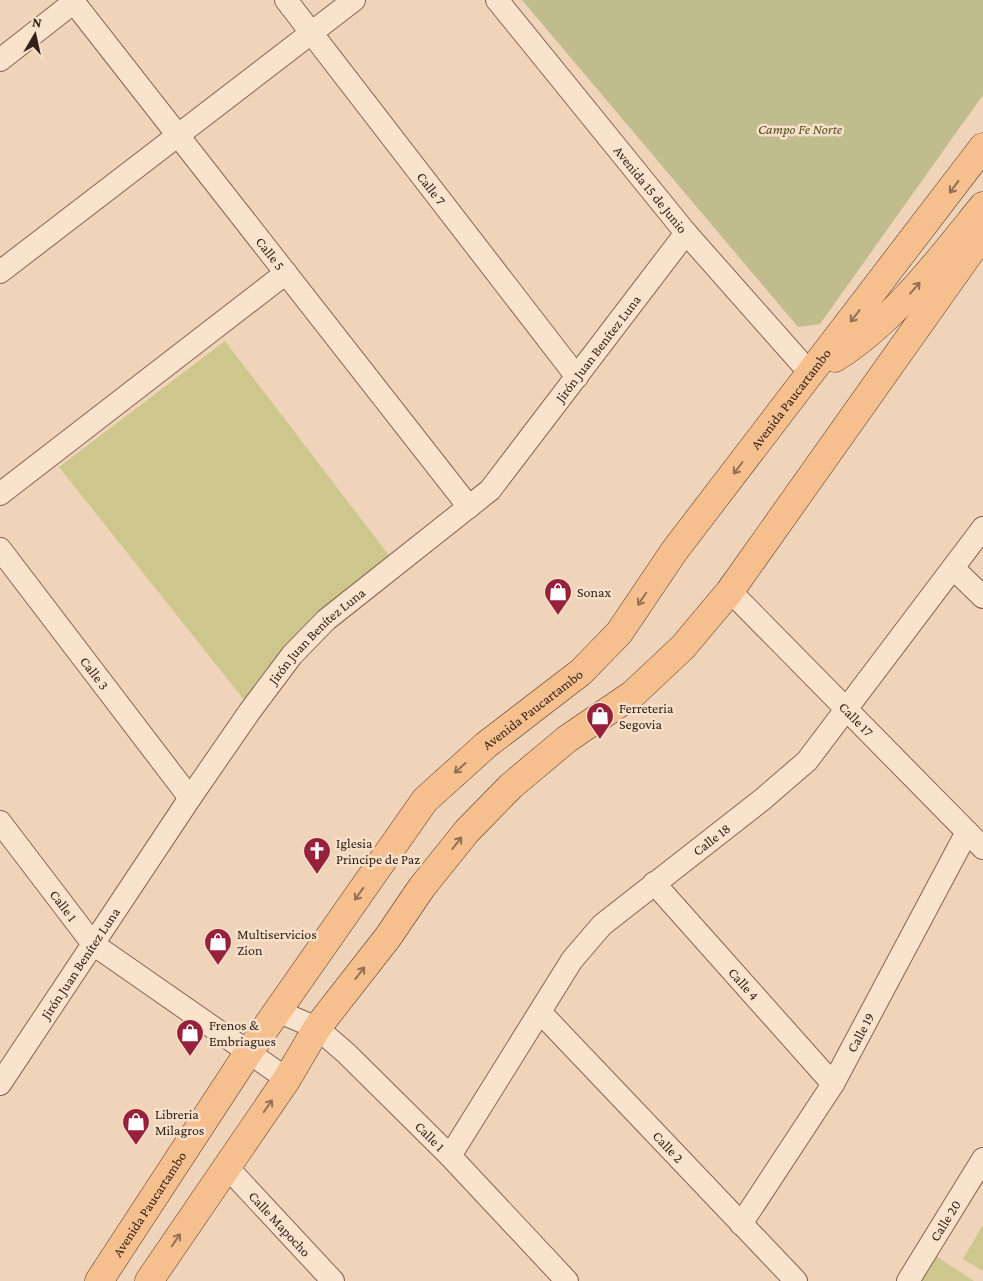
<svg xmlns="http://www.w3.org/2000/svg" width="983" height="1281" font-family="'Crimson Pro',serif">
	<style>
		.green { fill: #cdc78e }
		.cemetery { fill: #c1bc8e }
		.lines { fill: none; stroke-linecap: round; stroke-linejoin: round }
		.minor-casing { stroke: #866454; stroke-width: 24 }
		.major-casing { stroke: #533429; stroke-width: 29 }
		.minor { stroke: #fae3cc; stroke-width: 22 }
		.major { stroke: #f6bf8e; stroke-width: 28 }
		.oneway { stroke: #957054 }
		.labels { text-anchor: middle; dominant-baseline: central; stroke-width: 5; stroke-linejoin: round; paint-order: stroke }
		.park-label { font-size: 14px; font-style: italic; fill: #50521f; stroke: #f7e0c9 }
		.street-label { font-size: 14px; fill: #342119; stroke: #f7e0c9 }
		.poi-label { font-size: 14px; fill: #342119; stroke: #f7e0c9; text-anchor: start }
	</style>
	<rect width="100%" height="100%" fill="#efd4b9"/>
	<path class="green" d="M225 341 391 558 245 701 59 467Z
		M983 1225V1271L963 1259Z
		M931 1253 974 1281H914Z"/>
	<path class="cemetery" d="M522 0H983V95L820 324 798 327Z"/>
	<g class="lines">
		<defs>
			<g id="minor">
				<path id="s1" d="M72 0 469 507"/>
				<path id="s2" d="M286 0 577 377"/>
				<path id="s3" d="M497 0 686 233 810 373"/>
				<path d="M0 60 74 2"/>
				<path d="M0 272 354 0"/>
				<path d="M0 494 286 273"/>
				<path id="s4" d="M0 549 190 798"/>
				<path d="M954 569 983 597"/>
				<path id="s5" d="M730 591 983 848"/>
				<path id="s6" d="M0 822 93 944 287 1079"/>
				<path id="s7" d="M654 883 833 1084"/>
				<path id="s8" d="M277 1011 317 1028 346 1053 450 1156 567 1281"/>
				<path id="s9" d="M540 1012 796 1281"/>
				<path id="s10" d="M0 1084 190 798 250 711 292 655 326 620 490 490 686 233"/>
				<path id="s11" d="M450 1156 572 960 602 925 763 799 807 761 983 528"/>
				<path id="s12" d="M226 1166 333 1281"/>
				<path id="s13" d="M741 1224 833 1084 967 832"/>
				<path id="s14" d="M908 1281 983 1159"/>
			</g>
			<g id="major">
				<path d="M835 358C893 322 940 259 983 206"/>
				<path id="s15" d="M99 1281 248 1053 425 800 486 745 581 672 619 633 675 550 983 147"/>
				<path d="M149 1281 287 1079 317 1028 388 937 422 887 467 831 511 786 567 739 633 694 683 647 730 591 983 234"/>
			</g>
		</defs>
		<use href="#minor" class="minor-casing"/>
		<use href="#major" class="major-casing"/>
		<use href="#minor" class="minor"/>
		<use href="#major" class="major"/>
	</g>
	<defs><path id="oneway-shaft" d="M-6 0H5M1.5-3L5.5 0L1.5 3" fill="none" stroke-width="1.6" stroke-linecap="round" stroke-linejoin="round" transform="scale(1.25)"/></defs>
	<g class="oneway">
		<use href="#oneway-shaft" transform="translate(954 187) rotate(126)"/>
		<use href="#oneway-shaft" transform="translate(915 288) rotate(-49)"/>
		<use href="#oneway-shaft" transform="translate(855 316) rotate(128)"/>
		<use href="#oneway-shaft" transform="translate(738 468) rotate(127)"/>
		<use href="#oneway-shaft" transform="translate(642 599) rotate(124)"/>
		<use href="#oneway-shaft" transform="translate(460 768) rotate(138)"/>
		<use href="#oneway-shaft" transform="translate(457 843) rotate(-52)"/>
		<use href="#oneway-shaft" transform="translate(359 894) rotate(125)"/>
		<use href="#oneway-shaft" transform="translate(360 973) rotate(-52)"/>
		<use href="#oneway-shaft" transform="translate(268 1106) rotate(-55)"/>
		<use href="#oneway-shaft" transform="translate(176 1240) rotate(-56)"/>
	</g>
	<defs>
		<symbol id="shop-pin" viewBox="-11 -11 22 30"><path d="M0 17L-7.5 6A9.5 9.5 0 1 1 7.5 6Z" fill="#97213b" stroke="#f7e0c9"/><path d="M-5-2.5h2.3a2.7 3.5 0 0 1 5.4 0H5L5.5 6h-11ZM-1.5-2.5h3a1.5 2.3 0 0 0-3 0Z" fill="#fff"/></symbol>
		<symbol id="church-pin" viewBox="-11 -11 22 30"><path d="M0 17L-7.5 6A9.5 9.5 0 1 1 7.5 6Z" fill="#97213b" stroke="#f7e0c9"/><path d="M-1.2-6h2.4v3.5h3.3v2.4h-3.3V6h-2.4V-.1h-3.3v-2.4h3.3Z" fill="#fff"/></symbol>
	</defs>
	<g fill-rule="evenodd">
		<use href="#shop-pin" x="542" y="576" width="32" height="43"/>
		<use href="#shop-pin" x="584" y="700" width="32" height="43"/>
		<use href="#church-pin" x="301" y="835" width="32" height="43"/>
		<use href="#shop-pin" x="202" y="926" width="32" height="43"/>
		<use href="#shop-pin" x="174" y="1017" width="32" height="43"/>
		<use href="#shop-pin" x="120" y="1106" width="32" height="43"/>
	</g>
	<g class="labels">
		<g class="park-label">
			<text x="800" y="129">Campo Fe Norte</text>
		</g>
		<g class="street-label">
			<text stroke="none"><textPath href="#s2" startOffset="238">Calle 7</textPath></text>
			<text stroke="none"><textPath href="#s3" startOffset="244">Avenida 15 de Junio</textPath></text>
			<text stroke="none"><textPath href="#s1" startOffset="322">Calle 5</textPath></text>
			<text stroke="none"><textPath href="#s10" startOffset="955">Jirón Juan Benítez Luna</textPath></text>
			<text stroke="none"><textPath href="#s15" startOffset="1128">Avenida Paucartambo</textPath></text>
			<text stroke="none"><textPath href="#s10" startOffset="550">Jirón Juan Benítez Luna</textPath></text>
			<text stroke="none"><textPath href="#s4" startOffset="156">Calle 3</textPath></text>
			<text stroke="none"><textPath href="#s15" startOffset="722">Avenida Paucartambo</textPath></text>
			<text stroke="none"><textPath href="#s5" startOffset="180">Calle 17</textPath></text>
			<text stroke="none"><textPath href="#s11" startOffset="416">Calle 18</textPath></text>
			<text stroke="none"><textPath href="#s6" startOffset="105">Calle 1</textPath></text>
			<text stroke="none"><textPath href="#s10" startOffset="145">Jirón Juan Benítez Luna</textPath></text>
			<text stroke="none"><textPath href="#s7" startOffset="135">Calle 4</textPath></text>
			<text stroke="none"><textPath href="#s13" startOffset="226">Calle 19</textPath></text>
			<text stroke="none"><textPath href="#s8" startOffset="200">Calle 1</textPath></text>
			<text stroke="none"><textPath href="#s9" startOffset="186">Calle 2</textPath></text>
			<text stroke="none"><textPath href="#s15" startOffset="92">Avenida Paucartambo</textPath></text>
			<text stroke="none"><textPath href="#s14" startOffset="71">Calle 20</textPath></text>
			<text stroke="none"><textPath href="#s12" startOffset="79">Calle Mapocho</textPath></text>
		</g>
		<g class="poi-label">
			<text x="577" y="592">Sonax</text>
			<text x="619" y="708">Ferreteria<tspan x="619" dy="16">Segovia</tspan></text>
			<text x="336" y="843">Iglesia<tspan x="336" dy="16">Principe de Paz</tspan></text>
			<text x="237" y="934">Multiservicios<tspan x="237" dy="16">Zion</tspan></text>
			<text x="209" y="1025">Frenos &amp;<tspan x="209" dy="16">Embriagues</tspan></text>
			<text x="155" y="1114">Libreria<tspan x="155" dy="16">Milagros</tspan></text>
		</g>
	</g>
	<g transform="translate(35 35) rotate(9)" stroke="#f7e0c9" stroke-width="4" paint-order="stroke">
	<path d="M0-4L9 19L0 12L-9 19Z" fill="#342119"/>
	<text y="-8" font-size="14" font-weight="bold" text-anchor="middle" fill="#342119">N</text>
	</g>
</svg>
